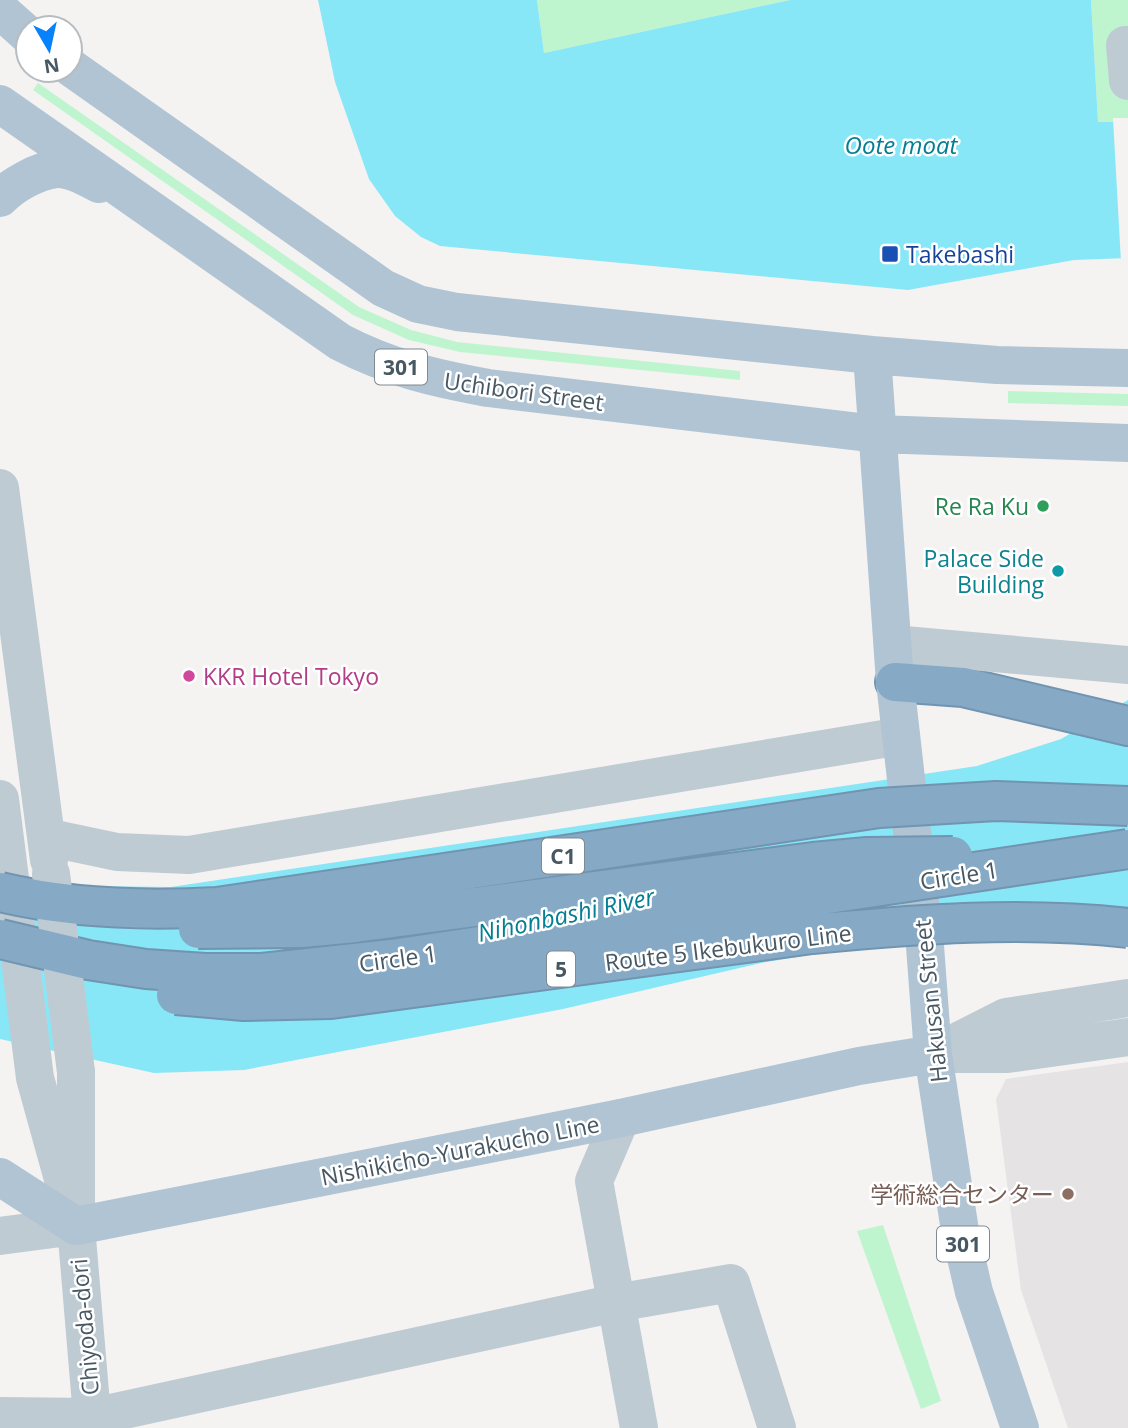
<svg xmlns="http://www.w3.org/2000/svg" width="1128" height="1428" font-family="'Open Sans','Noto Sans JP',sans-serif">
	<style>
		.education { fill: #e6e3e4 }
		.green { fill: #bef5cf }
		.water { fill: #87e7f6 }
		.pier { fill: #f5f2f2 }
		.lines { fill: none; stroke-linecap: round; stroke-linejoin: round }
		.highway-casing { stroke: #7194b1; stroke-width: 42 }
		.minor { stroke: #bfcbd3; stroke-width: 38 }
		.major { stroke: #b0c4d3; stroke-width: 38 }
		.highway { stroke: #86a9c5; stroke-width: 38 }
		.highway-bridge-casing { stroke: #7194b1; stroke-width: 42; stroke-linecap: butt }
		.minor-bridge { stroke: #bfcbd3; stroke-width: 38 }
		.highway-bridge { stroke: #86a9c5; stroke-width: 38 }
		.transit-dot { fill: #1a4fb4; stroke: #fff; stroke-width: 2.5 }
		.leisure-dot { fill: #2e9e5b; stroke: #fff; stroke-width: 2.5 }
		.culture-dot { fill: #0f9aa8; stroke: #fff; stroke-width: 2.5 }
		.hotel-dot { fill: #d1479c; stroke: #fff; stroke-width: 2.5 }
		.education-dot { fill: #8d6e63; stroke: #fff; stroke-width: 2.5 }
		.labels { text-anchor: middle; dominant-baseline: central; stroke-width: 5; stroke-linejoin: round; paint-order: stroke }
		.shield { fill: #fff; stroke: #7f8a91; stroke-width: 2 }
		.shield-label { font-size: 21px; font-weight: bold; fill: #485862 }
		.transit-label { font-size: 23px; fill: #164399; stroke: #fff; text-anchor: start }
		.street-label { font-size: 23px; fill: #485862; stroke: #fff }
		.leisure-label { font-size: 23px; fill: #27864d; stroke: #fff; text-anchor: end }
		.culture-label { font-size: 23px; fill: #0d838f; stroke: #fff; text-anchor: end }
		.hotel-label { font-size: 23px; fill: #b23c85; stroke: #fff; text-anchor: start }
		.education-label { font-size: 23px; fill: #785e54; stroke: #fff; text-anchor: end }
		.water-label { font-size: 24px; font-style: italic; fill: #047e92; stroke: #fff }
	</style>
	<rect width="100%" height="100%" fill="#f5f2f2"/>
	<path class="education" d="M1128 1062V1428H1068L1021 1290 996 1099 1006 1079Z"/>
	<path class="green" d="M537 0H790L544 53Z
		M1091 0H1128V122H1098Z
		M38 83 359 307 411 330 457 342 740 371V380L460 352 409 340 353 315 33 90Z
		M1008 391 1128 394V406L1008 403Z
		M883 1225 941 1401 921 1409 857 1231Z"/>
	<path class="water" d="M318 0H537L544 53 790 0H1091L1098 122H1128V258L1074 260 908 290 440 246 421 237 395 216 369 179 335 82Z
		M1128 700V937L1084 929 858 947 761 963 563 1009 244 1070 154 1073 0 1039V876L83 886 171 887 977 766 1061 739Z"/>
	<path class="pier" d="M1113 118H1128V262H1121Z"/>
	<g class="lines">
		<defs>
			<path id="highway" d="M895 682 963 687 1128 726"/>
		</defs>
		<use href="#highway" class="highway-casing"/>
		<path class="minor" d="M1128 45H1125L1128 81
			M0 488 49 860
			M893 644 1128 665
			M0 799 35 1078 76 1226
			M46 837 117 852 189 855 901 736
			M933 1054 1006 1017 1128 998
			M942 1054H1007L1128 1037
			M76 1072V1226L93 1428
			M621 1118 594 1181 639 1428
			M0 1236 76 1226
			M0 1416 92 1417 616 1303 731 1283 777 1428"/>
		<path class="major" d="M0 10 28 35
			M70 67 383 288 418 304 457 312 872 355 997 365 1128 368
			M0 104 340 342C390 368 434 378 488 388L877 434 1128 443
			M0 198C13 185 37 171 56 169 71 168 86 177 99 184
			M872 355 895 682 925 946 933 1054 960 1231 974 1292 1020 1428
			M0 1177 76 1226 621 1118 859 1066 933 1054"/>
		<use href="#highway" class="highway"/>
		<defs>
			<path id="highway-bridge" d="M0 892C71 909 144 911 217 907L879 808 996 801 1128 806
				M198 929 302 928 355 923 813 862 867 857 953 856
				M0 939 88 960 146 969 205 973H262L392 959 1128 849
				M176 995 244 1001 331 999 812 934C917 924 1023 916 1128 928"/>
		</defs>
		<use href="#highway-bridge" class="highway-bridge-casing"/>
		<path class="minor-bridge" d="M51 874 76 1072"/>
		<use href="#highway-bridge" class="highway-bridge"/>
	</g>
	<rect class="transit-dot" x="881" y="245" width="18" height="18" rx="3.5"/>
	<circle class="leisure-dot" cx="1043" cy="506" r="7"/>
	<circle class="culture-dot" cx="1058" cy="571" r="7"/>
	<circle class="hotel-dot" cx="189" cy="676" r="7"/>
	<circle class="education-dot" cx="1068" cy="1194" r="7"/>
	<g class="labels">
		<g class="shield">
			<rect x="375" y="349.5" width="52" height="35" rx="5"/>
			<rect x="542" y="838.5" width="42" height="35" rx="5"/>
			<rect x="547" y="951.5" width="28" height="35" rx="5"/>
			<rect x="937" y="1226.5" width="52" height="35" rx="5"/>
		</g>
		<g class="shield-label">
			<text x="401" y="367">301</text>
			<text x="563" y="856">C1</text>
			<text x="561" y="969">5</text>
			<text x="963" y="1244">301</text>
		</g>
		<g class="transit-label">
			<text x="906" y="254">Takebashi</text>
		</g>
		<g class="street-label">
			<text transform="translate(524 391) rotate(8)">Uchibori Street</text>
			<text transform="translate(959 875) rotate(-9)">Circle 1</text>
			<text transform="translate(728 947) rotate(-7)">Route 5 Ikebukuro Line</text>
			<text transform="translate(398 958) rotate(-8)">Circle 1</text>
			<text transform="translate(930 1001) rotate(-96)">Hakusan Street</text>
			<text transform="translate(460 1150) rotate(-11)">Nishikicho-Yurakucho Line</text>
			<text transform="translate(84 1327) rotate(-95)">Chiyoda-dori</text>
		</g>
		<g class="leisure-label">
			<text x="1029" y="506">Re Ra Ku</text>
		</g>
		<g class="culture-label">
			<text x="1044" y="558">Palace Side<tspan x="1044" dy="26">Building</tspan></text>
		</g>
		<g class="hotel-label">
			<text x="203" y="676">KKR Hotel Tokyo</text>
		</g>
		<g class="education-label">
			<text x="1054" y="1194">学術総合センター</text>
		</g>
		<g class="water-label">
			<text x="901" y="144">Oote moat</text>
			<text transform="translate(566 914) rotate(-12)">Nihonbashi River</text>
		</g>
	</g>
	<g transform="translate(49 49) rotate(171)"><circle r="33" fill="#ffffff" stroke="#b6bcc0" stroke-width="2"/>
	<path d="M0-5L12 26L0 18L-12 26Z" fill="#0782fa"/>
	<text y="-10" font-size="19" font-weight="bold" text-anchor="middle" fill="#485862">N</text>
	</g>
</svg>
